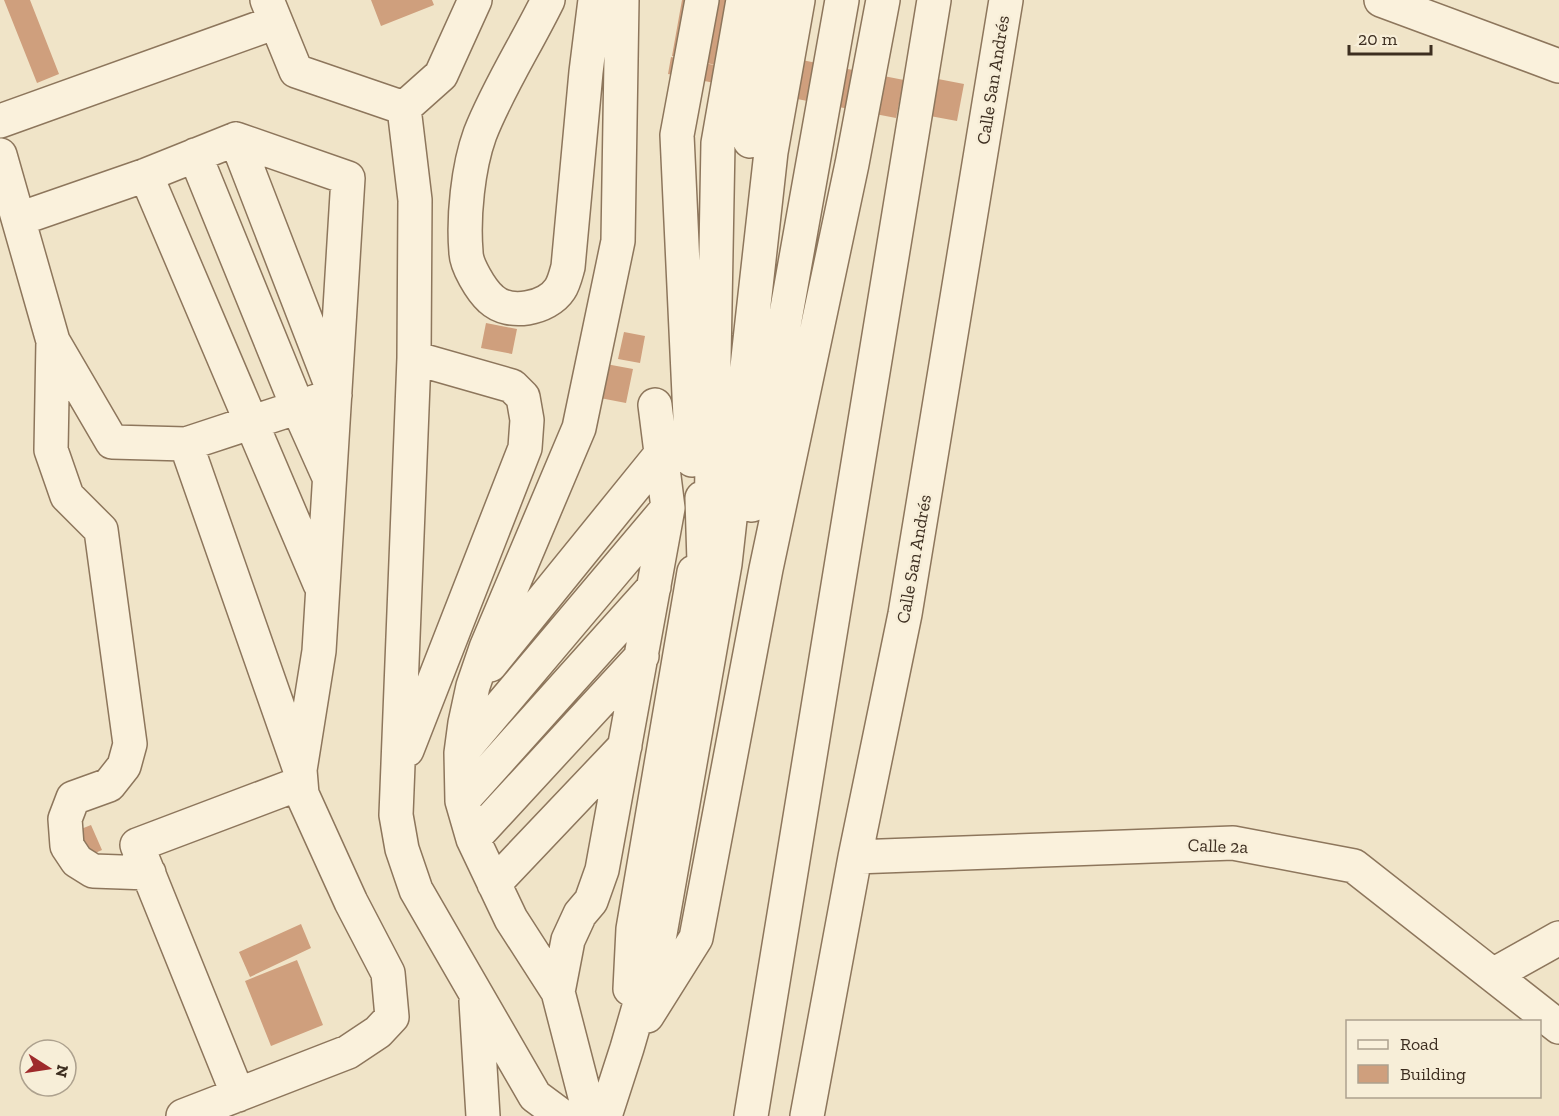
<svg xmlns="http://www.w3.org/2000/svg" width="1559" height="1116" font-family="'Zilla Slab',serif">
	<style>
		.building { fill: #cf9f7d }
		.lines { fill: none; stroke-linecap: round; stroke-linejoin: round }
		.minor-casing { stroke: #8d765c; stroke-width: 36 }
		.minor { stroke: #faf1dc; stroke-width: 33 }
		.labels { text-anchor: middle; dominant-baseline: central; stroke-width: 5; stroke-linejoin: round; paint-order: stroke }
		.street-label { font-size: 18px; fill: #3d2e20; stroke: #f7eed8 }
	</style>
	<rect width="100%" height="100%" fill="#f0e4c8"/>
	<path class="building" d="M4 0H30L59 74 37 83Z
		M371 0H432L434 5 381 26Z
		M682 0H745L746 49 904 80 896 118 668 74 671 57 736 69 672 56Z
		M938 79 964 84 957 121 930 116Z
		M486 323 517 329 512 354 481 348Z
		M624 332 645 336 640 363 618 359Z
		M606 364 633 369 626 403 600 398Z
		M91 825 102 850 86 857 76 831Z
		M301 924 311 948 250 977 239 952Z
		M297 960 323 1025 271 1046 245 981Z"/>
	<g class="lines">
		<defs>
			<path id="minor" d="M267 0 296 71 404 108 441 75 475 0
				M548 0C527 43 497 90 480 134 468 167 463 217 466 252 466 265 481 290 491 299 509 316 547 309 560 289 564 283 566 274 568 267L586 72 595 0
				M1381 0 1559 66
				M404 108 415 200 414 358 396 815 402 849 416 890 535 1096 562 1116
				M0 121 276 22
				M750 141 774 0
				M0 155 53 341 112 442 186 444 335 395 236 139
				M195 155 298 408 328 475
				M146 175 320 584
				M19 219 146 175 236 139 348 178 319 651 300 770
				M53 341 51 450 67 496 101 530 130 744 124 766 109 785 73 798 65 819 67 846 77 861 93 871 149 873
				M692 460 677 135 702 0
				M752 505 842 0
				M711 522 718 143 743 0
				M698 596 704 562 702 498
				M490 665 661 454
				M407 750 525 448 527 420 523 397 512 386 414 358
				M461 753 667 509
				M462 801 654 587
				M473 839 642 656
				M855 857 1233 843 1354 866 1559 1027
				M494 884 625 746
				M1493 975 1559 938
				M630 989 633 929 694 572
				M558 992 568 940 580 914 591 901 602 870 668 508 655 405
				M476 1001 483 1116
				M647 1016 696 938 766 569 852 164 883 0
				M238 1095 137 845 301 783
				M183 1116 348 1052 378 1032 392 1017 388 973 351 902 302 794 300 770 186 444
				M590 1116 558 992 511 919 473 839 462 801 461 753 465 723 473 686 486 648 579 428 618 241 622 0
				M605 1116 627 1048 660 934 725 564 771 152 798 0
				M751 1116 934 0
				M807 1116 855 857 905 614 1006 0"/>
		</defs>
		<use href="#minor" class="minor-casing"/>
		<use href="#minor" class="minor"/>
	</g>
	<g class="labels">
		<g class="street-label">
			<text transform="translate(993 80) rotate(-81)">Calle San Andrés</text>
			<text transform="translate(914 559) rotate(-80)">Calle San Andrés</text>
			<text transform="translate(1218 846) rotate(2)">Calle 2a</text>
		</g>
	</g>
	<rect x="1346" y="1020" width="195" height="78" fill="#f7eed8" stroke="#ada18e" stroke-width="1.5"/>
	<rect x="1358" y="1040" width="30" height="9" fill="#faf1dc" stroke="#ada18e" stroke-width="1.5"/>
	<text x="1400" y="1050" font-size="18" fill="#3d2e20">Road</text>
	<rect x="1358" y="1065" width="30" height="18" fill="#cf9f7d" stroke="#ada18e" stroke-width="1.5"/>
	<text x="1400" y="1080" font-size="18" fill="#3d2e20">Building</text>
	<g transform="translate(48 1068) rotate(102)"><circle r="28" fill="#f7eed8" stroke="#ada18e" stroke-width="1.5"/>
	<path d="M0-4.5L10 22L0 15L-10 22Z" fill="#9e2a2b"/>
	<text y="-9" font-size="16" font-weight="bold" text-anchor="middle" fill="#3d2e20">N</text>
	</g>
	<path d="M1349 45v9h82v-9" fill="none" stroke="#3d2e20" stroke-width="3"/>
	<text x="1358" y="45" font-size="18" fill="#3d2e20" stroke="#f7eed8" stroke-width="4.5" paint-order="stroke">20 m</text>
</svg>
